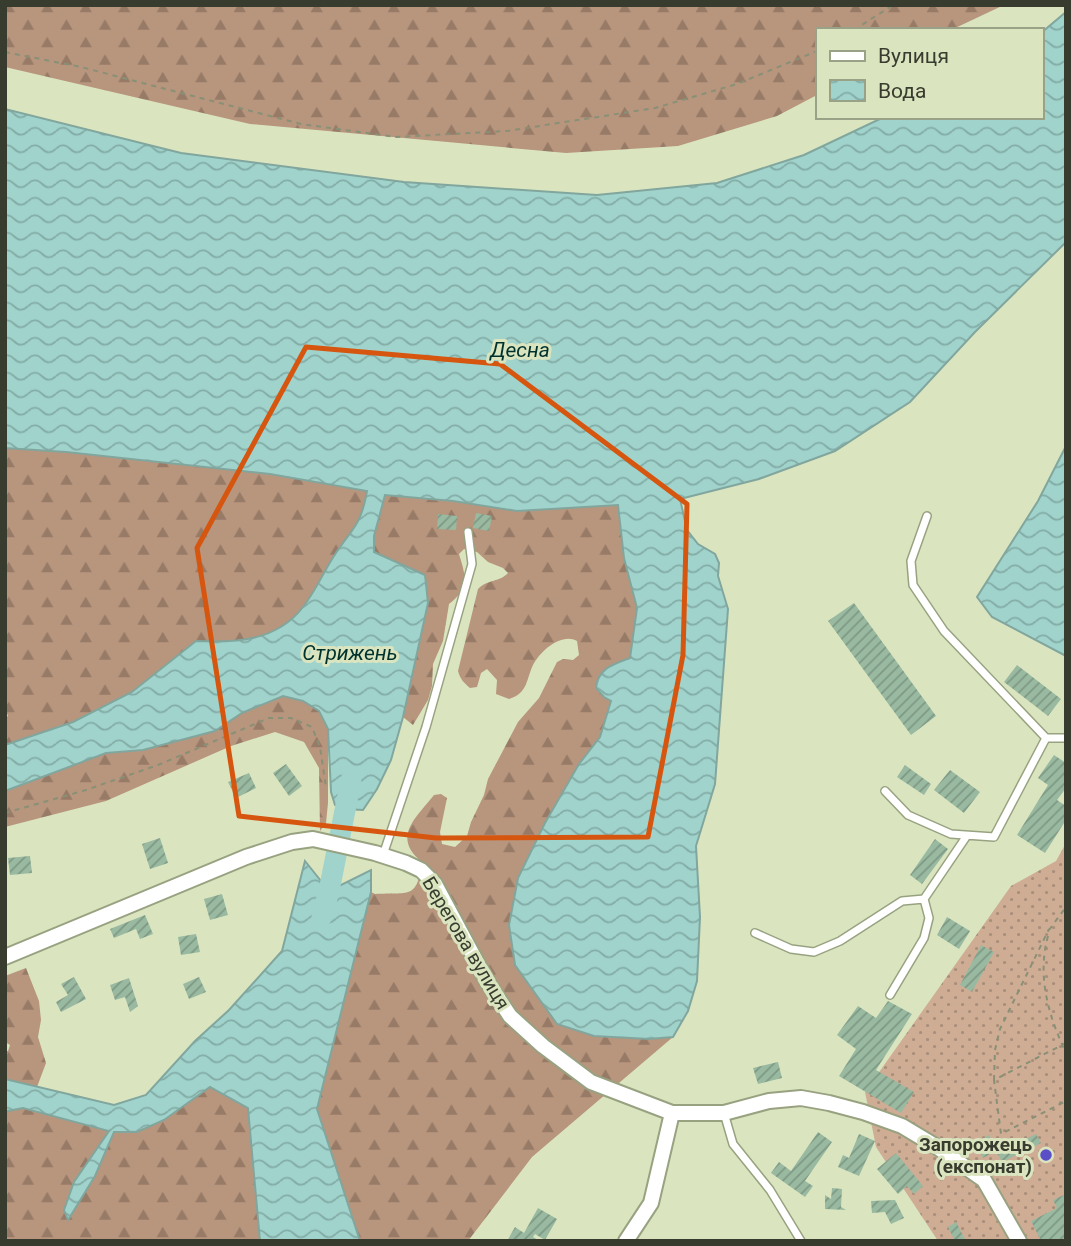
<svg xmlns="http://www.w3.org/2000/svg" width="1071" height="1246" font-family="Roboto,sans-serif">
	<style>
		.grass { fill: url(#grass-dots) }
		.forest { fill: url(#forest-firs) }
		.water { fill: url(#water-waves); stroke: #81a69d; stroke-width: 2 }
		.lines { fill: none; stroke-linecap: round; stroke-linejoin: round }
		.river { stroke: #a0d3cc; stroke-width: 21 }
		.building { fill: url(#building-hatch) }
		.service-casing { stroke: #98a280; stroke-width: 10 }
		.minor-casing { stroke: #98a280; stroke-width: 18 }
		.path { stroke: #889076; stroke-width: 2; stroke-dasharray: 5 5; stroke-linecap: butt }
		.service { stroke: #fff; stroke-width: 7 }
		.minor { stroke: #fff; stroke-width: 14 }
		.marked { fill: none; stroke: #d6560f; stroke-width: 5; stroke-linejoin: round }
		.poi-dot { fill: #5a4fc7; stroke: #dae5c0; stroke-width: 2.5 }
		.labels { text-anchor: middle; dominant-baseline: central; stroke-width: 6; stroke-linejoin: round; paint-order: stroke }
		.street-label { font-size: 19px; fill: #383c2e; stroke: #dae5c0 }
		.poi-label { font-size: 19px; font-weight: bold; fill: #383c2e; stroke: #dae5c0; text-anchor: end }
		.water-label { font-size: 21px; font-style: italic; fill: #00322d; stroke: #dae5c0 }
	</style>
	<defs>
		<pattern id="grass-dots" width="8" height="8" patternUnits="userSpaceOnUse" patternTransform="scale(1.75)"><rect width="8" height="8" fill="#cfad95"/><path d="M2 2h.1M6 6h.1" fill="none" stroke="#a98e7a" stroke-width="1.8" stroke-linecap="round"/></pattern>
		<pattern id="forest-firs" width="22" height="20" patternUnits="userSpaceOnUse" patternTransform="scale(1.75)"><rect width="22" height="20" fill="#b8957d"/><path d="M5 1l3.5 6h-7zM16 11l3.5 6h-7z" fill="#977b67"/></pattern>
		<pattern id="water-waves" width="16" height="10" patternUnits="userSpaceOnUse" patternTransform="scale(1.75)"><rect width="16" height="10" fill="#a0d3cc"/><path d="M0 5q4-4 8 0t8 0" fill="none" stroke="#83aca6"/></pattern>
		<pattern id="building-hatch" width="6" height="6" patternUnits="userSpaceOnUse" patternTransform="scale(1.75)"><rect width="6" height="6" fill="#99baa1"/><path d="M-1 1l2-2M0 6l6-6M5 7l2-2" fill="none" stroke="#7e9884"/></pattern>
	</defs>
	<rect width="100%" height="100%" fill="#dae5c0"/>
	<path class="grass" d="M1066 843V1241H938L876 1147 865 1092 1011 886 1056 861Z"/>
	<path class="forest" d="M5 5H1004L951 30H817V95L777 116 678 146 566 153 250 124 5 67Z
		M5 448 66 452 270 474 367 490C361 527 352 528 334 556 324 573 315 592 304 607 277 641 236 643 196 641L132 692 73 722 5 745V718L8 716 5 709Z
		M385 495 453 501 517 511 619 505 624 558 637 608 630 658 616 663 604 697 611 701 600 737 579 764 595 1036 649 1039 673 1037 532 1157 468 1241H360L317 1110 371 892 375 894C409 892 417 900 422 862 391 837 416 818 434 795L441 794 447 798 440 832 442 844 455 847 467 836 471 822 484 795 488 779 518 722 539 698 557 662 563 659 573 660 579 655 577 641C562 632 540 651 533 665 526 680 528 693 509 699L496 694 497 680 487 669 481 673 477 687 470 688C464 683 460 679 458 671L478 589C488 579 500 582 508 573L503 568 488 562 477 552 464 549 459 554C466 577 470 588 449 604L443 641 433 664 432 686 428 700 413 725 403 717 428 603 425 575 374 552V536Z
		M283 696 303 701 319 711 328 729V803L326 823 320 831 319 768 304 742 275 732 231 746 106 801 5 827V791L106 753 143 750 215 731 242 713Z
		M26 968 39 1001 41 1020 38 1037 46 1063 37 1087 5 1079V1051H8L10 1045 5 1042V976Z
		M210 1087 248 1108 260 1241H5V1115L8 1111 23 1108 109 1131 74 1182 64 1210 68 1220 95 1176 114 1132H137L163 1120Z"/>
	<path class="water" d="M1066 12V242L975 332 910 402 835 451 759 479 680 499 687 530 698 544 715 554 719 563 718 576 728 609 715 784 696 846 700 917 697 981 688 1011 673 1037 649 1039 594 1036 557 1024 515 965 509 925 518 878 545 823 579 764 600 737 611 701 604 697 596 688C598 668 614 664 630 658L637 608 624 558 618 505 517 511 453 501 385 495 374 536V552L425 575 428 603 403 717 391 760 377 789 363 810 345 809 335 805 331 792 328 729 319 711 303 701 283 696 242 713 215 731 143 750 106 753 5 791V745L73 722 132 692 196 641C236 643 277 641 303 607 315 592 323 573 334 556 351 529 361 527 367 491L270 474 66 452 5 448V109L181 153 404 182 597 195 717 183 804 155 884 117H1041V33Z
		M1066 446V656L992 617 977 597 1038 501Z
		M305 861 329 891 371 870V892L317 1109 360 1241H260L248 1108 210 1087 164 1120 137 1132H114L95 1176 68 1220 64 1210 74 1182 109 1131 23 1108 8 1111 5 1115V1079L114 1105 146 1095 195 1041 229 1010 282 951Z"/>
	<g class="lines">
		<path class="river" d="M322 916 329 891 351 780"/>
	</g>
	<path class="building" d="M476 513 492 516 489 531 473 528Z
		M438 514 457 516 456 530 437 529Z
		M854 603 936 716 911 735 828 621Z
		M1017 665 1061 699 1048 716 1004 682Z
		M1054 755 1066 763V788L1057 800 1066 806V820L1045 853 1017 835 1048 785 1038 778Z
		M286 764 302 786 289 796 273 773Z
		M905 765 931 784 924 795 897 777Z
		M950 770 980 792 964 813 934 790Z
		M249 773 256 788 236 798 228 782Z
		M160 838 168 863 150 869 142 844Z
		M935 839 948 849 922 884 910 875Z
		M30 856 32 873 10 875 8 858Z
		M222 894 228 915 210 920 204 899Z
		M145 915 153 934 140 939 136 929 114 938 110 929Z
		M947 917 970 931 959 949 937 935Z
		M196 934 200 952 181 955 178 937Z
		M981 945 994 952 972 992 960 985Z
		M74 977 86 999 61 1012 56 1002 68 995 61 984Z
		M199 977 206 992 189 999 183 984Z
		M129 978 138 1006 130 1012 125 997 115 1000 110 985Z
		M888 1001 912 1014 876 1070 914 1092 901 1113 839 1076 856 1049 837 1035 858 1006 876 1018Z
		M778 1062 782 1078 758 1084 753 1068Z
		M818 1132 832 1142 805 1181 813 1186 805 1197 771 1173 779 1162 791 1171Z
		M859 1134 875 1141 859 1176 838 1167 843 1155 849 1158Z
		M1036 1134 1041 1143 1002 1162 997 1153Z
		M989 1135 997 1150 983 1158 975 1143Z
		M896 1153 923 1186 914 1194 907 1186 898 1194 877 1169Z
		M832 1188 842 1189 841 1207 846 1210 825 1209V1195L831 1199Z
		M1066 1194V1241H1041L1031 1221 1057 1208 1053 1200Z
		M895 1200 904 1218 891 1224 885 1212 872 1213 871 1201Z
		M538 1208 557 1219 545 1240 535 1234 533 1237 539 1241H507L515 1227 524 1233Z
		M956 1222 966 1241H955L948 1227Z"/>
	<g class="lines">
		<defs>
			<path id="service" d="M927 516 911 561 913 585 944 631 1046 738H1066
				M885 791 908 815 951 834 994 837 1046 738
				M383 855 426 727 472 564 468 532
				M755 933 791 949 814 952 840 941 902 901 924 899
				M890 995 924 938 929 918 924 899 966 837
				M724 1113 733 1144 770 1190 801 1241"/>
			<path id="minor" d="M5 957 246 857 292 842 313 839 375 853 406 863 421 870 435 884 488 983 510 1016 543 1046 591 1082 672 1113H724L769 1101 801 1098 829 1103 863 1112 902 1126 937 1147 984 1180 1019 1241
				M626 1241 651 1203 672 1113"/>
		</defs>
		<use href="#service" class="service-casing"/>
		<use href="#minor" class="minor-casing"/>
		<path class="path" d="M854 30 893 5
			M5 52 81 67 301 124 396 137 507 131 655 108 737 84 817 51
			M5 813 86 790 158 765 269 718H291L312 727 320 747 326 787
			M1049 930 1066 907
			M1048 936C1037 976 1048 1015 1066 1053
			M1066 1043 994 1080 1001 1134 1066 1101
			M994 1080 995 1050 1000 1029 1049 929"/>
		<use href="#service" class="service"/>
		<use href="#minor" class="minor"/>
	</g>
	<path class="marked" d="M306 347 500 364 687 504 683 655 648 837 436 838 239 816 197 548Z"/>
	<circle class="poi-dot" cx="1046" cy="1155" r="7"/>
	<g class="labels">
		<g class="street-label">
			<text transform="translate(466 943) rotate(59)">Берегова вулиця</text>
		</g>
		<g class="poi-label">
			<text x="1032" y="1144">Запорожець<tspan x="1032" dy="22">(експонат)</tspan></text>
		</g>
		<g class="water-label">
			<text x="520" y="350">Десна</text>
			<text x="350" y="653">Стрижень</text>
		</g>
	</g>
	<rect width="1071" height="1246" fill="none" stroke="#383c2e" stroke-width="14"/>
	<rect x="816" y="28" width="228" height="91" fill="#dae5c0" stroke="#99a186" stroke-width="2"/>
	<rect x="830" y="51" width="35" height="10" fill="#ffffff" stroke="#99a186" stroke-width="2"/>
	<text x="878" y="63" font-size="21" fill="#383c2e">Вулиця</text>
	<rect x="830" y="80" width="35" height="21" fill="url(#water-waves)" stroke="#99a186" stroke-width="2"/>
	<text x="878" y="98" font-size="21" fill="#383c2e">Вода</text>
</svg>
